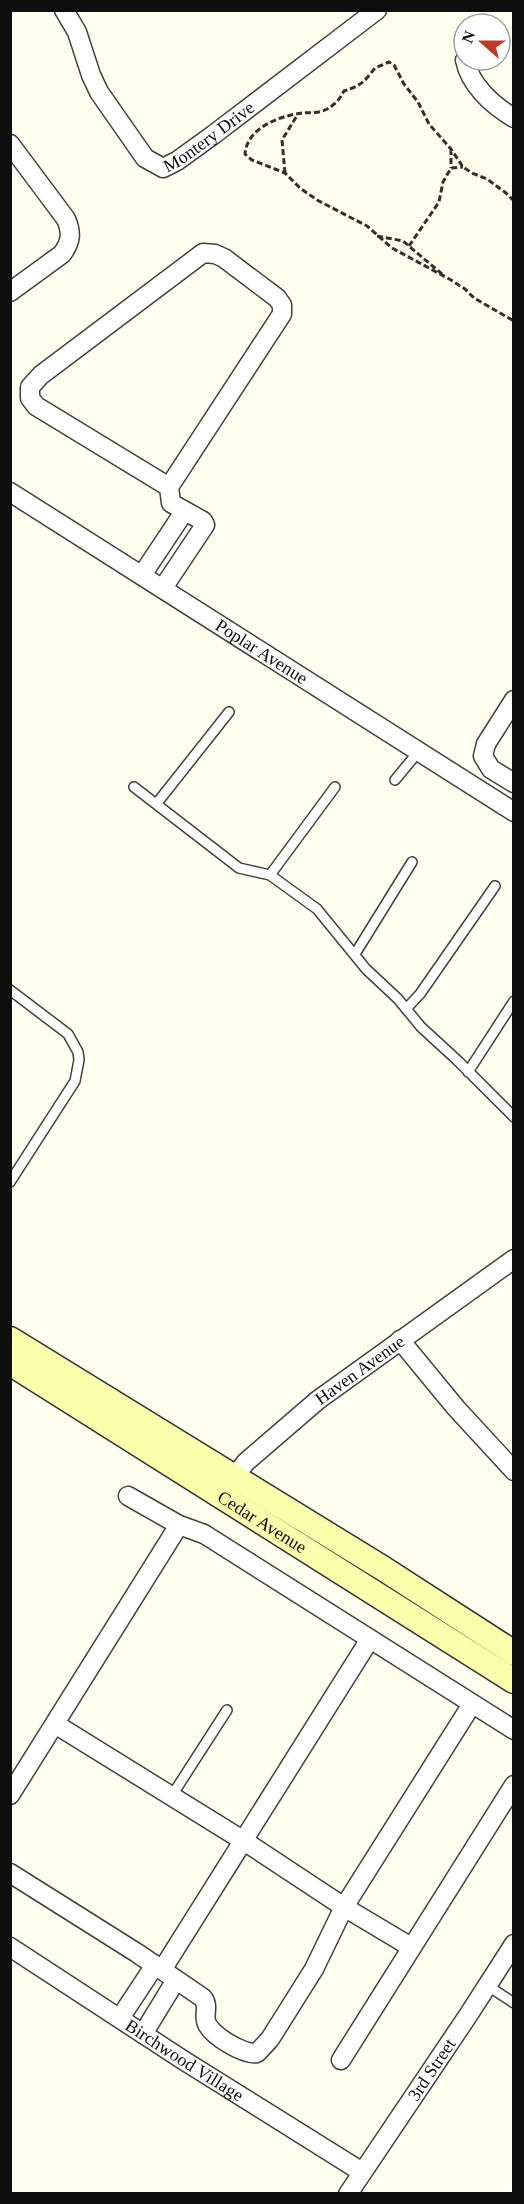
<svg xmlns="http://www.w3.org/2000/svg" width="524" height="2204" font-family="'Times New Roman',serif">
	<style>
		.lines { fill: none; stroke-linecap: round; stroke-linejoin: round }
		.lane-casing { stroke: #414141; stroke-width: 12 }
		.street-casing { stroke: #414141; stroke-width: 21 }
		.secondary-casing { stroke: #303030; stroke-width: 27 }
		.path { stroke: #303030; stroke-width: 3; stroke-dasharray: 6 3; stroke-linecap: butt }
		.lane { stroke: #fff; stroke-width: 9 }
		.street { stroke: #fff; stroke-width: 18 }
		.secondary { stroke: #f9ffab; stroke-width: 24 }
		.labels { text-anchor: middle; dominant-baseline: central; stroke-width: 6; stroke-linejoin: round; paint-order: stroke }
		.street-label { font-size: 18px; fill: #0e0e0e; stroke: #fff }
	</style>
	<rect width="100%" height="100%" fill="#fffff0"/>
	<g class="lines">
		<defs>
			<path id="lane" d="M395 780 419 751
				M134 787 239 868 270 875 317 909 366 969 398 999 421 1027 457 1060 514 1117
				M157 803 229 712
				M270 875 335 787
				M355 954 412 862
				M10 990 68 1034 78 1052 79 1060 75 1081 10 1182
				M406 1009 420 994 495 886
				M468 1072 514 1001
				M171 1797 227 1710
				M488 1986 514 2003"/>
			<g id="street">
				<path id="s1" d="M64 10 77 32 91 75 99 92 145 158 163 168 177 161 213 135 377 10"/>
				<path d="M465 60C470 85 492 105 514 118"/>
				<path d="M10 144 66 219C72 233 71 242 62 254L10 292"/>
				<path id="s2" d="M10 492 514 812"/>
				<path d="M142 575 184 512"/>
				<path d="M163 588 205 525 203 521 171 503 169 487 282 314V305L277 298 224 258 215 254 203 253 41 375 30 387V398L36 406 169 487"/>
				<path d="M514 700 486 744 483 756 491 769 514 783"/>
				<path d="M400 1340 456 1408 514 1471"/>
				<path id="s3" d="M227 1486 246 1462 318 1400 514 1259"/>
				<path d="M128 1496 179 1525 204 1534 514 1730"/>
				<path d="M55 1724 244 1841 344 1907 411 1947"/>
				<path d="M10 1795 179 1525"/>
				<path d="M10 1873 137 1953 203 1998C209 2006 204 2013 206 2021 209 2035 244 2055 257 2053L270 2039 314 1969 344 1907 472 1704"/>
				<path id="s4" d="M10 1947 183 2060 362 2172"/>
				<path d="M162 1970 370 1639"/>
				<path d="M120 2018 155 1965"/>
				<path d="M143 2034 176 1980"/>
				<path d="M341 2060 514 1785"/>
				<path id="s5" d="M348 2194 469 2014 514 1944"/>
			</g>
			<g id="secondary">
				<path d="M10 1339 384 1569 514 1653"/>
				<path id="s6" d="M10 1363C177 1470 347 1574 514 1681"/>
			</g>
		</defs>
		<use href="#lane" class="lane-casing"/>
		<use href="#street" class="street-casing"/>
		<use href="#secondary" class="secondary-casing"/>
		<path class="path" d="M451 149V168
			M285 173 282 140 298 114
			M514 201 506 193 487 179 472 173 463 167 451 149 429 124 418 102 404 84 394 65 389 62 375 68C364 82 362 85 344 91 339 100 335 105 325 110 317 114 309 112 302 113 279 116 247 128 245 154L252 160 285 173 300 188 317 200 367 226 392 248 451 280 465 289 474 298 514 321
			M377 236 403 241 442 274
			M409 246 439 202 443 182 451 168 463 167"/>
		<use href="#lane" class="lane"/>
		<use href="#street" class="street"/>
		<use href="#secondary" class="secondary"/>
	</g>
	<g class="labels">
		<g class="street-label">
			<text stroke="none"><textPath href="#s1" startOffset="246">Montery Drive</textPath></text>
			<text stroke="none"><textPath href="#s2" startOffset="298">Poplar Avenue</textPath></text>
			<text stroke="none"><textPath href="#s3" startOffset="177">Haven Avenue</textPath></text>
			<text stroke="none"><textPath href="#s6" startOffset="298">Cedar Avenue</textPath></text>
			<text stroke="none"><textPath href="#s4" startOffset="208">Birchwood Village</textPath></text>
			<text stroke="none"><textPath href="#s5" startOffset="150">3rd Street</textPath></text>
		</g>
	</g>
	<rect width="524" height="2204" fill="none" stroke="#0e0e0e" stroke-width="24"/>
	<g transform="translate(482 42) rotate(291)"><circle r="28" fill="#ffffff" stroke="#9f9f9f" stroke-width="1.5"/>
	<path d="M0-4.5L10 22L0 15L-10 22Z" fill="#bf3a26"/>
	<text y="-9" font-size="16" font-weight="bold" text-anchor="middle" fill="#0e0e0e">N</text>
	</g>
</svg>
